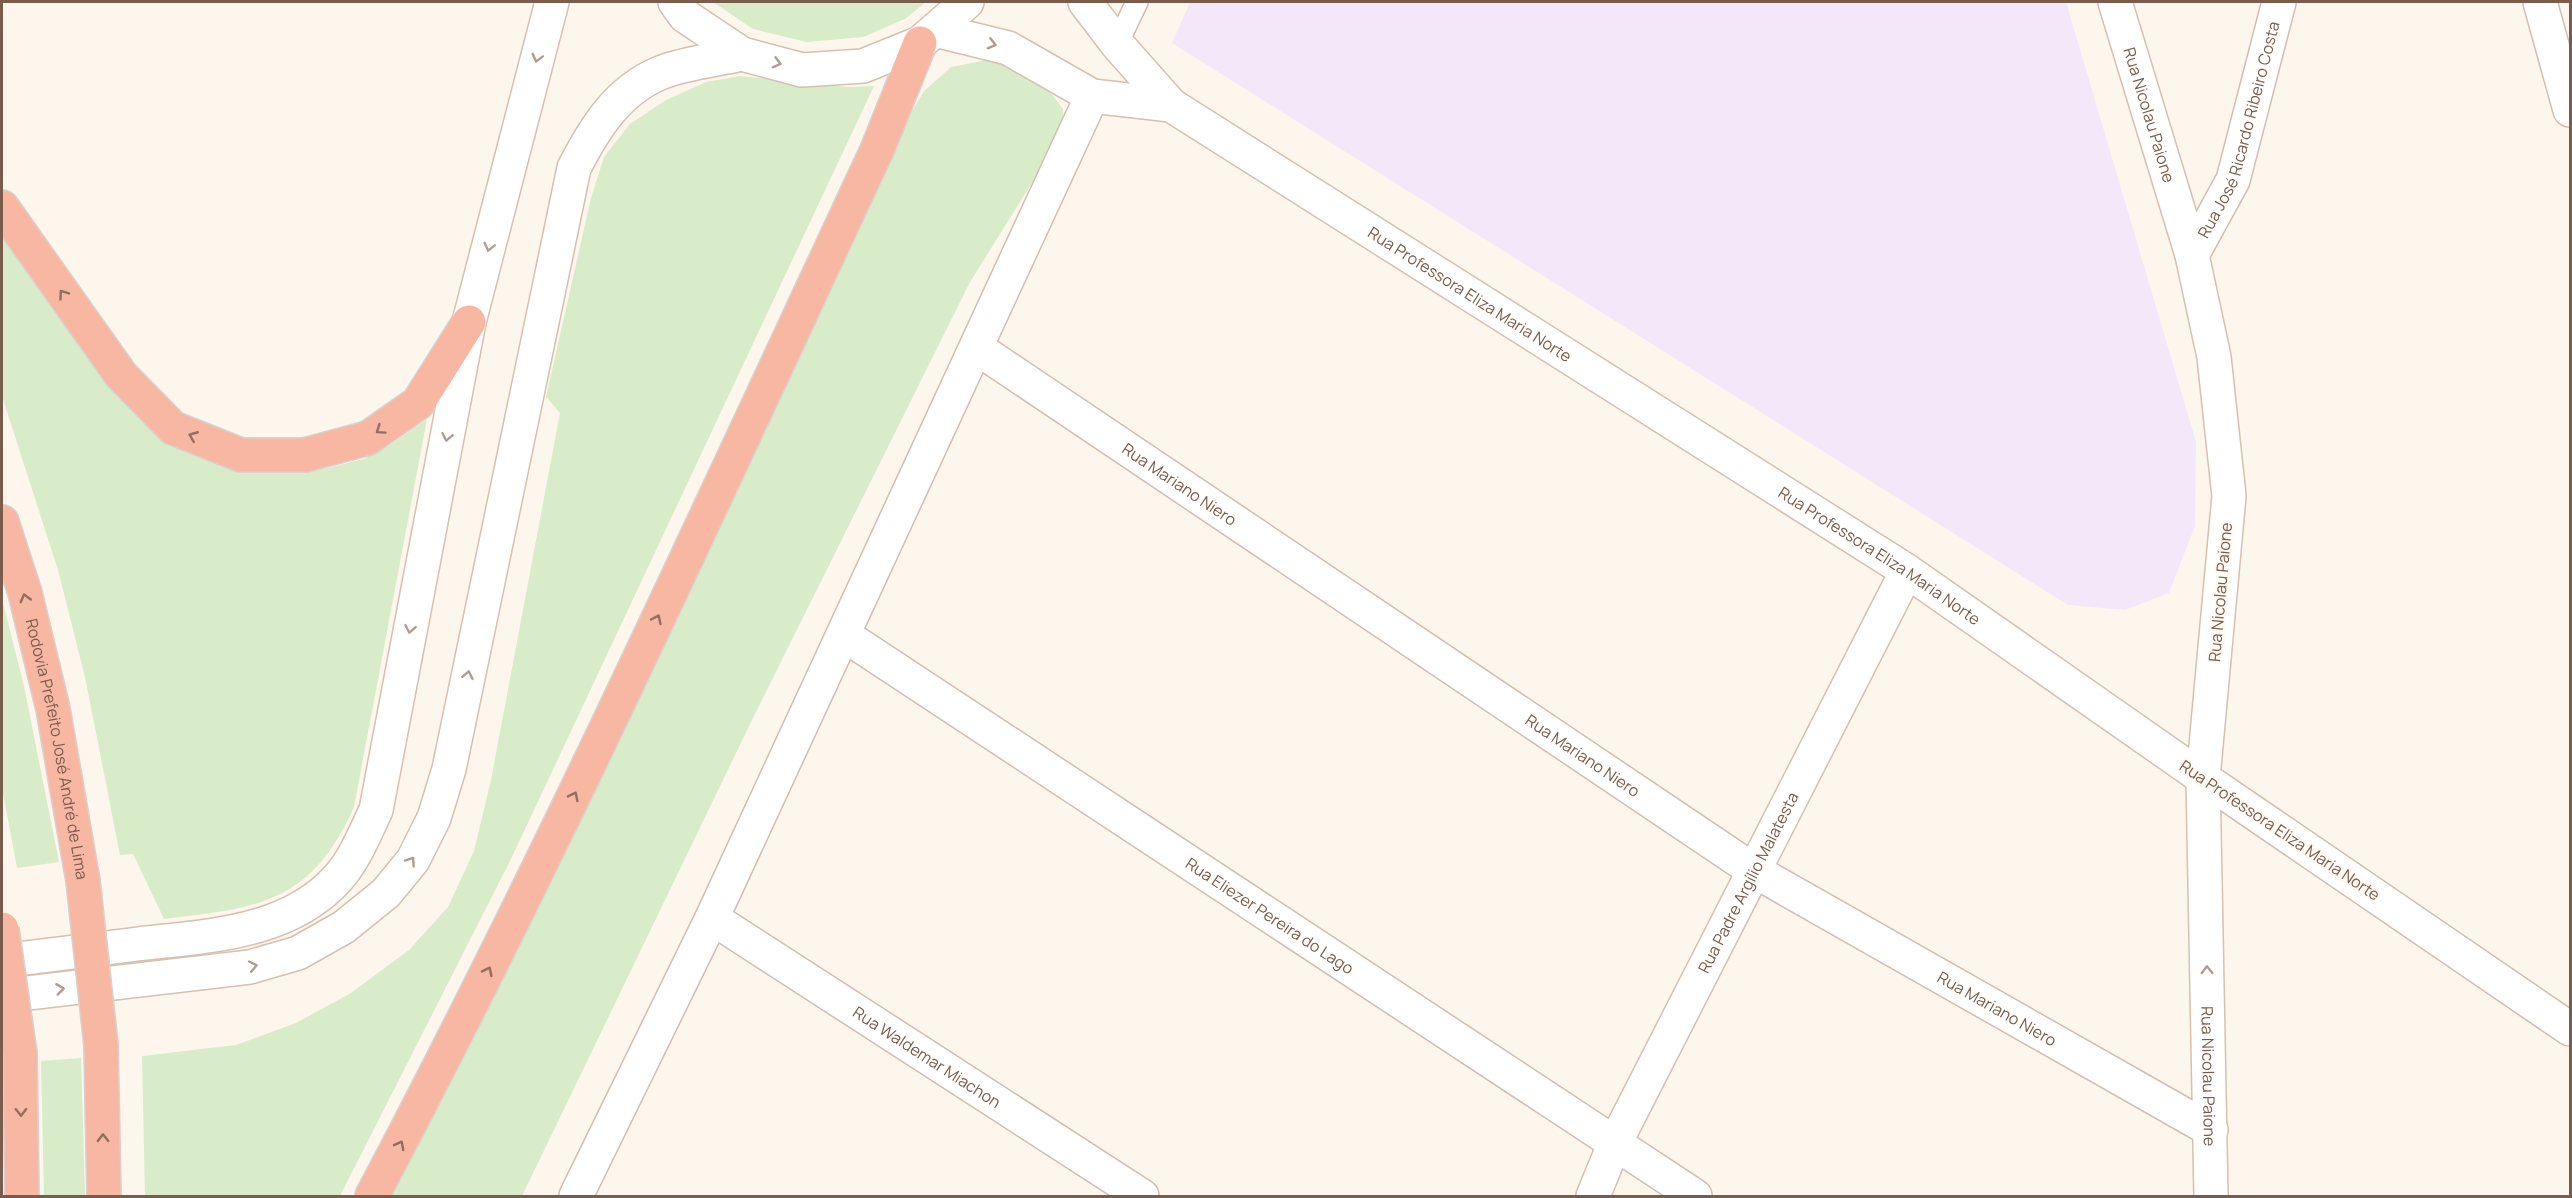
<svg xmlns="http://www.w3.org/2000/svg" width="2572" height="1198" font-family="Manrope,sans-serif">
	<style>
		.education { fill: #f3e8fa }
		.green { fill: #d8ecc9 }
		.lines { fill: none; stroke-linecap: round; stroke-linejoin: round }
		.lane-casing { stroke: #d1beb0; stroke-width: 24 }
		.street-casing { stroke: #d1beb0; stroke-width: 36 }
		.secondary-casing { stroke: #d6c0b0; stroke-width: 36 }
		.highway-casing { stroke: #dad1cd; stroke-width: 36 }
		.lane { stroke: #fff; stroke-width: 21 }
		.street { stroke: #fff; stroke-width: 33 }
		.secondary { stroke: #fff; stroke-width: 33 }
		.highway { stroke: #f7b7a3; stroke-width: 33 }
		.highway-bridge-casing { stroke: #dad1cd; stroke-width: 36; stroke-linecap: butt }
		.highway-bridge { stroke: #f7b7a3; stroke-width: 33 }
		.oneway { stroke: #af9d94 }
		.oneway2 { stroke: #936e5e }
		.labels { text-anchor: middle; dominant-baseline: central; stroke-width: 5; stroke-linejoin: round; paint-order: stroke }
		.street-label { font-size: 16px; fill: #7a5c4d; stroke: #fffaf3 }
	</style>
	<rect width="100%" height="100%" fill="#fdf6ec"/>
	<path class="education" d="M1190 2H2066L2196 442 2195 526 2169 593 2125 610 2068 605 1172 43Z"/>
	<path class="green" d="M713 2H926L905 19 863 37 807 42 753 29Z
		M992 59 1033 70 1063 109V133L970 282 752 720 522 1196H387L893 142 924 91 951 67Z
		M740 76 847 87 874 86 511 859 340 1196H145L142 1056 236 1045 296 1023 351 993 409 950 448 907 474 851 491 780 560 413 546 397 591 198 604 157 630 124 666 100 706 82Z
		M2 228 112 381 246 468 286 472 328 468 363 459 387 447 427 419 354 807C311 903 259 908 164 919L133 854 120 855 85 677 58 570 2 396Z
		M2 599 24 686 59 862 17 868 2 788Z
		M81 1058 85 1196H44L41 1061Z"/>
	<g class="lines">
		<defs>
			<path id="lane" d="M1117 44 1137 2"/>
			<g id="street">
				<path d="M2540 2 2570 110"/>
				<path id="s1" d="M2192 255 2233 180 2279 2"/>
				<path id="s2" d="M977 348 1753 870 2211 1130"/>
				<path id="s3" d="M844 635 1695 1196"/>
				<path d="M2203 778 2570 1029"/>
				<path id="s4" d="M712 918 1142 1196"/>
				<path d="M576 1196 712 918 1092 96"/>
			</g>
			<g id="secondary">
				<path d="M675 2 685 16 742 54 802 70 863 66 920 43 967 2"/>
				<path id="s5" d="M1085 2 1117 44 1171 105 1907 571 2203 778"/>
				<path id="s6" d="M2115 2 2192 255 2214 357 2229 496 2203 778 2211 1196"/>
				<path d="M935 30 1008 48 1092 96 1171 105"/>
				<path d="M2 961C47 955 93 950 138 944 207 936 288 934 338 878 355 859 365 833 376 810L469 322 552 2"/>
				<path d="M2 996 250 967 298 953 344 927 386 893 413 860 434 818 449 769 574 168C594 129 617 91 660 73 684 63 716 60 742 54"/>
				<path id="s7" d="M1593 1196 1614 1145 1907 571"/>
			</g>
			<g id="highway">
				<path d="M2 207 121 375 173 428 241 455H305L368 438 418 403 469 322"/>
				<path id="s8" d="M2 522 25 593 53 709 83 881"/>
				<path d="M101 1045 104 1196"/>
				<path d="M20 1054 22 1196"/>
				<path d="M372 1196C553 854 713 501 877 150L920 43"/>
			</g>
		</defs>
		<use href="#lane" class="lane-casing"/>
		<use href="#street" class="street-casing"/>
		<use href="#secondary" class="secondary-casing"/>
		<use href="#highway" class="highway-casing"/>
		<use href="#lane" class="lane"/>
		<use href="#street" class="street"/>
		<use href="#secondary" class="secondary"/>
		<use href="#highway" class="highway"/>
		<defs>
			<path id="highway-bridge" d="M83 881 101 1045
				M2 929 20 1054"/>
		</defs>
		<use href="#highway-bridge" class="highway-bridge-casing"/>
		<use href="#highway-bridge" class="highway-bridge"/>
	</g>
	<defs><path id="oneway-chevron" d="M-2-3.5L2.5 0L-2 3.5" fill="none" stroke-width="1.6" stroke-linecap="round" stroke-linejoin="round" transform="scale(1.5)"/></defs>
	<g class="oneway">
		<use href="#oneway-chevron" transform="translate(992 44) rotate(14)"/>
		<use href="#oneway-chevron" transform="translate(537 58) rotate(104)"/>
		<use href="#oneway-chevron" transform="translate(777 63) rotate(15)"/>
		<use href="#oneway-chevron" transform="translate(489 247) rotate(104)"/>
		<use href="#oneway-chevron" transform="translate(447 437) rotate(101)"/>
		<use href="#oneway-chevron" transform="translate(410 629) rotate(101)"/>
		<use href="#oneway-chevron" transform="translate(468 675) rotate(-78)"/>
		<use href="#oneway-chevron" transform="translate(411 861) rotate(-56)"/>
		<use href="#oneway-chevron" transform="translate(253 966) rotate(-12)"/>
		<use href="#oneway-chevron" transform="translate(2207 970) rotate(-91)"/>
		<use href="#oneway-chevron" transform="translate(60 989) rotate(-7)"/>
	</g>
	<g class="oneway2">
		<use href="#oneway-chevron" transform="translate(63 294) rotate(-125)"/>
		<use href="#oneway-chevron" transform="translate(380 430) rotate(145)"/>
		<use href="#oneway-chevron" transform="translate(193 436) rotate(-158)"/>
		<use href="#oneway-chevron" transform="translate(25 598) rotate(-105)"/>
		<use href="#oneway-chevron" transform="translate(657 619) rotate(-65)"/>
		<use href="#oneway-chevron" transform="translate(574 796) rotate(-64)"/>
		<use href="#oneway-chevron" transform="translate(488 971) rotate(-64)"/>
		<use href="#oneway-chevron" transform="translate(21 1112) rotate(89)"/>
		<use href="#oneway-chevron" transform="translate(103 1138) rotate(-91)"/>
		<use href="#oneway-chevron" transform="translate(400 1145) rotate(-62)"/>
	</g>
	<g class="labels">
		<g class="street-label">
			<text stroke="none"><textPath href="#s6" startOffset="118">Rua Nicolau Paione</textPath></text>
			<text stroke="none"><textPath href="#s1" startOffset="135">Rua José Ricardo Ribeiro Costa</textPath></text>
			<text stroke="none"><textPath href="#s5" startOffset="488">Rua Professora Eliza Maria Norte</textPath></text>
			<text stroke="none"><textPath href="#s2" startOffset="244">Rua Mariano Niero</textPath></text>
			<text stroke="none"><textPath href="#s5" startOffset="974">Rua Professora Eliza Maria Norte</textPath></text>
			<text transform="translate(2220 592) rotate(-85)">Rua Nicolau Paione</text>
			<text stroke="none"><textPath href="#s8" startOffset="234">Rodovia Prefeito José André de Lima</textPath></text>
			<text stroke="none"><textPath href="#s2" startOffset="730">Rua Mariano Niero</textPath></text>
			<text transform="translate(2280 830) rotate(34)">Rua Professora Eliza Maria Norte</text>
			<text stroke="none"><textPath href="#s7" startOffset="350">Rua Padre Argílio Malatesta</textPath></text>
			<text stroke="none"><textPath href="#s3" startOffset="510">Rua Eliezer Pereira do Lago</textPath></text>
			<text stroke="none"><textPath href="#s2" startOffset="1216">Rua Mariano Niero</textPath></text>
			<text stroke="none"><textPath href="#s4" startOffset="256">Rua Waldemar Miachon</textPath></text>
			<text stroke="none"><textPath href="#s6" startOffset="1090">Rua Nicolau Paione</textPath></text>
		</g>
	</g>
	<rect width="2572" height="1198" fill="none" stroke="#7a5c4d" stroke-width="6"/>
</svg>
